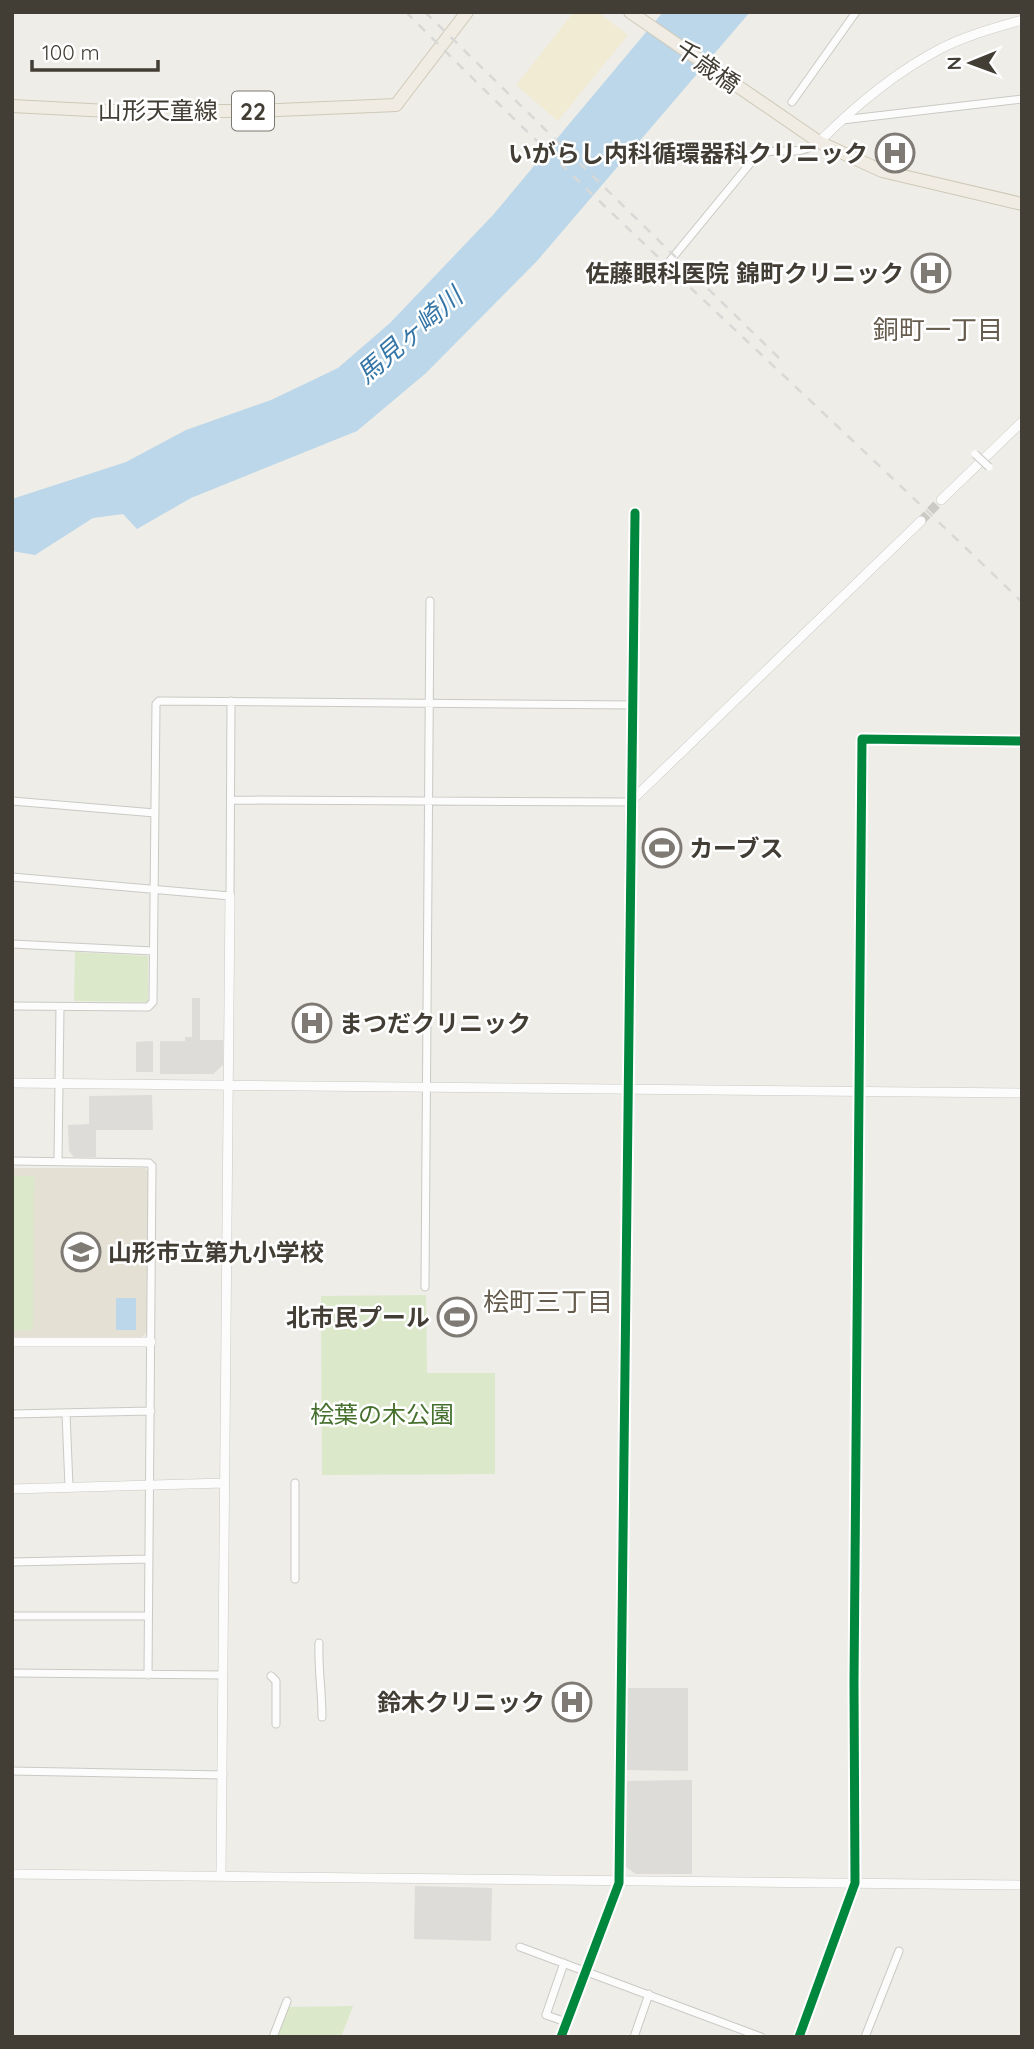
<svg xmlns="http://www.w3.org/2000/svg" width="1034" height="2049" font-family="Quicksand,'Noto Sans JP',sans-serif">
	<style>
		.education { fill: #e4e0d4 }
		.green { fill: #dbe8c9 }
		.sand { fill: #f1ebd4 }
		.parking { fill: #dddcd8 }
		.water { fill: #bbd7e9 }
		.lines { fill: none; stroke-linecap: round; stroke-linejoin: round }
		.tertiary-tunnel { stroke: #cccac4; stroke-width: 9; stroke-dasharray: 9 4.5; stroke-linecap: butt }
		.minor-casing { stroke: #cac9c4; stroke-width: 9 }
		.tertiary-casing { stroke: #cac9c4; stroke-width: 10 }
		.primary-casing { stroke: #cfc9b7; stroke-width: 14 }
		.minor { stroke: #fcfcfc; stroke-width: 7 }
		.tertiary { stroke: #fcfcfc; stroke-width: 9 }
		.primary { stroke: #f0ece3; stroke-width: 12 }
		.rail { stroke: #d8d8d7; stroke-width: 2.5; stroke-dasharray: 9 9; stroke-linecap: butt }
		.minor-bridge-casing { stroke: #cac9c4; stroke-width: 9; stroke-linecap: butt }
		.minor-bridge { stroke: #fcfcfc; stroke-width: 7 }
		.cycleway-casing { stroke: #fff; stroke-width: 13 }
		.cycleway { stroke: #00873e; stroke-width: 9 }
		.labels { text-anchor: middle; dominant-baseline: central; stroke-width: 5; stroke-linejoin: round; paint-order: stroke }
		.shield { fill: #fff; stroke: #7b7872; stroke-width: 2 }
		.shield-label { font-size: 23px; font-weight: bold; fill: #433e35 }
		.street-label { font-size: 24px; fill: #433e35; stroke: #fff }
		.poi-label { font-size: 24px; font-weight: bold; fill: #433e35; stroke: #fff; text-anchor: end }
		.park-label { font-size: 24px; fill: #46702d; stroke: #fff }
		.neighbourhood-label { font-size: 26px; fill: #655c4d; stroke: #fff }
		.water-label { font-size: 26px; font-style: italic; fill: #3676a7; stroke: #fff }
	</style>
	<rect width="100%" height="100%" fill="#eeede8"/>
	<path class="education" d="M12 1168H145L150 1174 148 1331 142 1337 12 1338Z"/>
	<path class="green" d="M75 952 148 956V1002L74 1001Z
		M12 1176H34L33 1330H12Z
		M426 1295 427 1373H495V1474L322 1475 321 1296Z
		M353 2006 341 2037H277L289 2007Z"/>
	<path class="sand" d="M574 12H598L628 35 558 121 516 85Z"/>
	<path class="parking" d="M192 998H200V1040H223V1065L213 1074H160V1041H185V1037H192Z
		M153 1041V1072H136V1042Z
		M152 1095 153 1130H96V1157H74L69 1151 68 1125 89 1124V1096Z
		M626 1688H688V1771L625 1770Z
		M692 1780V1874H636L626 1867 627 1781Z
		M415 1886 492 1888 491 1941 414 1939Z"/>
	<path class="water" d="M663 12H750L537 261 426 373 357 431 191 498 137 529 123 514 93 518 35 555 12 551V499L126 462 186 430 271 400 338 368 390 323 493 215Z
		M116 1298H136V1330H116Z
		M446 1300 469 1301V1333H446Z"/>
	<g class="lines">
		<path class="tertiary-tunnel" d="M921 521 941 500"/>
		<defs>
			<path id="minor" d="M792 102 856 12
				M842 120 1022 99
				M660 273 757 155C781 145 795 159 819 142
				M231 800 630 802 635 513
				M12 801 155 813
				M12 877 230 896 231 701
				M12 944 153 951
				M12 1006 148 1007 153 1002 156 704 159 701 633 705
				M12 1161 149 1163 152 1166 148 1675
				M58 1161 60 1007
				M425 1287 430 601
				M66 1413 69 1487
				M12 1414 151 1411
				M12 1562 149 1559
				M295 1579V1483
				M12 1616H148
				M319 1643C318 1669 322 1691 322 1717
				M12 1673 223 1675
				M271 1676 276 1681V1724
				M12 1771 223 1775
				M520 1947 761 2037
				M564 1963 546 2015 566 2022
				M273 2037 287 2001
				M634 2037 649 1994
				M799 2037 855 1883 854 1682 862 739 1022 741
				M865 2037 899 1951"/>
			<path id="tertiary" d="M819 142C853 108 896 72 940 49 965 36 994 28 1022 20
				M941 500 1022 422
				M12 1083 1022 1093
				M12 1342H151
				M12 1489 224 1483
				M12 1874 1022 1885
				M221 1876 230 896
				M561 2037 619 1883 630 802 921 521"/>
			<path id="primary" d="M630 12 819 142 882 171 1022 204
				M12 106 109 111H255L396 105 467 12"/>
		</defs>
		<use href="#minor" class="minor-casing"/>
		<use href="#tertiary" class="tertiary-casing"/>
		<use href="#primary" class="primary-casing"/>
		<use href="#minor" class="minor"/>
		<use href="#tertiary" class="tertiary"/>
		<use href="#primary" class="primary"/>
		<path class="rail" d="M406 12C607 214 817 404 1022 602
			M425 12 781 360"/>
		<defs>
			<path id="minor-bridge" d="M975 454 989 467"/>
		</defs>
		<use href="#minor-bridge" class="minor-bridge-casing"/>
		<use href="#minor-bridge" class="minor-bridge"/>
		<defs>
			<path id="cycleway" d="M561 2037 619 1883 635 513
				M799 2037 855 1883 854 1682 862 739 1022 741"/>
		</defs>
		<use href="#cycleway" class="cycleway-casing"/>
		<use href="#cycleway" class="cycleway"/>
	</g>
	<defs>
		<symbol id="hospital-ring" viewBox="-11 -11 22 22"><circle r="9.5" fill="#fff" stroke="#7f7b74" stroke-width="1.5"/><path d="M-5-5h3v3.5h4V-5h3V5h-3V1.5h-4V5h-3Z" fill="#7f7b74"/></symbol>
		<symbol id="stadium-ring" viewBox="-11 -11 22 22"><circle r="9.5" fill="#fff" stroke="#7f7b74" stroke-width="1.5"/><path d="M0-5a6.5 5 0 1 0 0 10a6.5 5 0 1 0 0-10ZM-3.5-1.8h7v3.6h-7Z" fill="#7f7b74"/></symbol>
		<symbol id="school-ring" viewBox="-11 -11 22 22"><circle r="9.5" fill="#fff" stroke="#7f7b74" stroke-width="1.5"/><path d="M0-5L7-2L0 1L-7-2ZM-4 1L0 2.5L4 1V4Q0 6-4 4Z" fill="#7f7b74"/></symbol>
	</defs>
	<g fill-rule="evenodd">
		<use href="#hospital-ring" x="873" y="131" width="44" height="44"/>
		<use href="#hospital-ring" x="909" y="251" width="44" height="44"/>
		<use href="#stadium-ring" x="640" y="826" width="44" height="44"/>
		<use href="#hospital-ring" x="290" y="1001" width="44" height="44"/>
		<use href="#school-ring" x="59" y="1230" width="44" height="44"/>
		<use href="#stadium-ring" x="435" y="1295" width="44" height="44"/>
		<use href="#hospital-ring" x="550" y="1680" width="44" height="44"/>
	</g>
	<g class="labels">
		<rect class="shield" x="232" y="91.5" width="42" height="39" rx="5"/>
		<g class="shield-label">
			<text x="253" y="111">22</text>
		</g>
		<g class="street-label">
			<text transform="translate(708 66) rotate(35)">千歳橋</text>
			<text x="158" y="110">山形天童線</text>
		</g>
		<g class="poi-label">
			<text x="868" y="153">いがらし内科循環器科クリニック</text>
			<text x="904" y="273">佐藤眼科医院 錦町クリニック</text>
			<text x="689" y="848" text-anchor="start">カーブス</text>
			<text x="339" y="1023" text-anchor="start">まつだクリニック</text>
			<text x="108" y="1252" text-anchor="start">山形市立第九小学校</text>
			<text x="430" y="1317">北市民プール</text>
			<text x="545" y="1702">鈴木クリニック</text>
		</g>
		<g class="park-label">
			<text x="382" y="1414">桧葉の木公園</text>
		</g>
		<g class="neighbourhood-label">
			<text x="938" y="329">銅町一丁目</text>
			<text x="548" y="1301">桧町三丁目</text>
		</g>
		<g class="water-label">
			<text transform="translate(409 335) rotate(-41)">馬見ヶ崎川</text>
		</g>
	</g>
	<rect width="1034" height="2049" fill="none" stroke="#433e35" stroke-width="28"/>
	<g transform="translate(971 63) rotate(269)" stroke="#ffffff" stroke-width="5" paint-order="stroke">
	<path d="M0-5L12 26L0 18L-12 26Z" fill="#433e35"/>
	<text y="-10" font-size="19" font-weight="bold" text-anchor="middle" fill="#433e35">N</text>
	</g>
	<path d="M32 60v10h126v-10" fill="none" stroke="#433e35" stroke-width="3.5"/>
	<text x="42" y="60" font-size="21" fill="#433e35" stroke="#ffffff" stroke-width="5" paint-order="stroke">100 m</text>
</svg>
